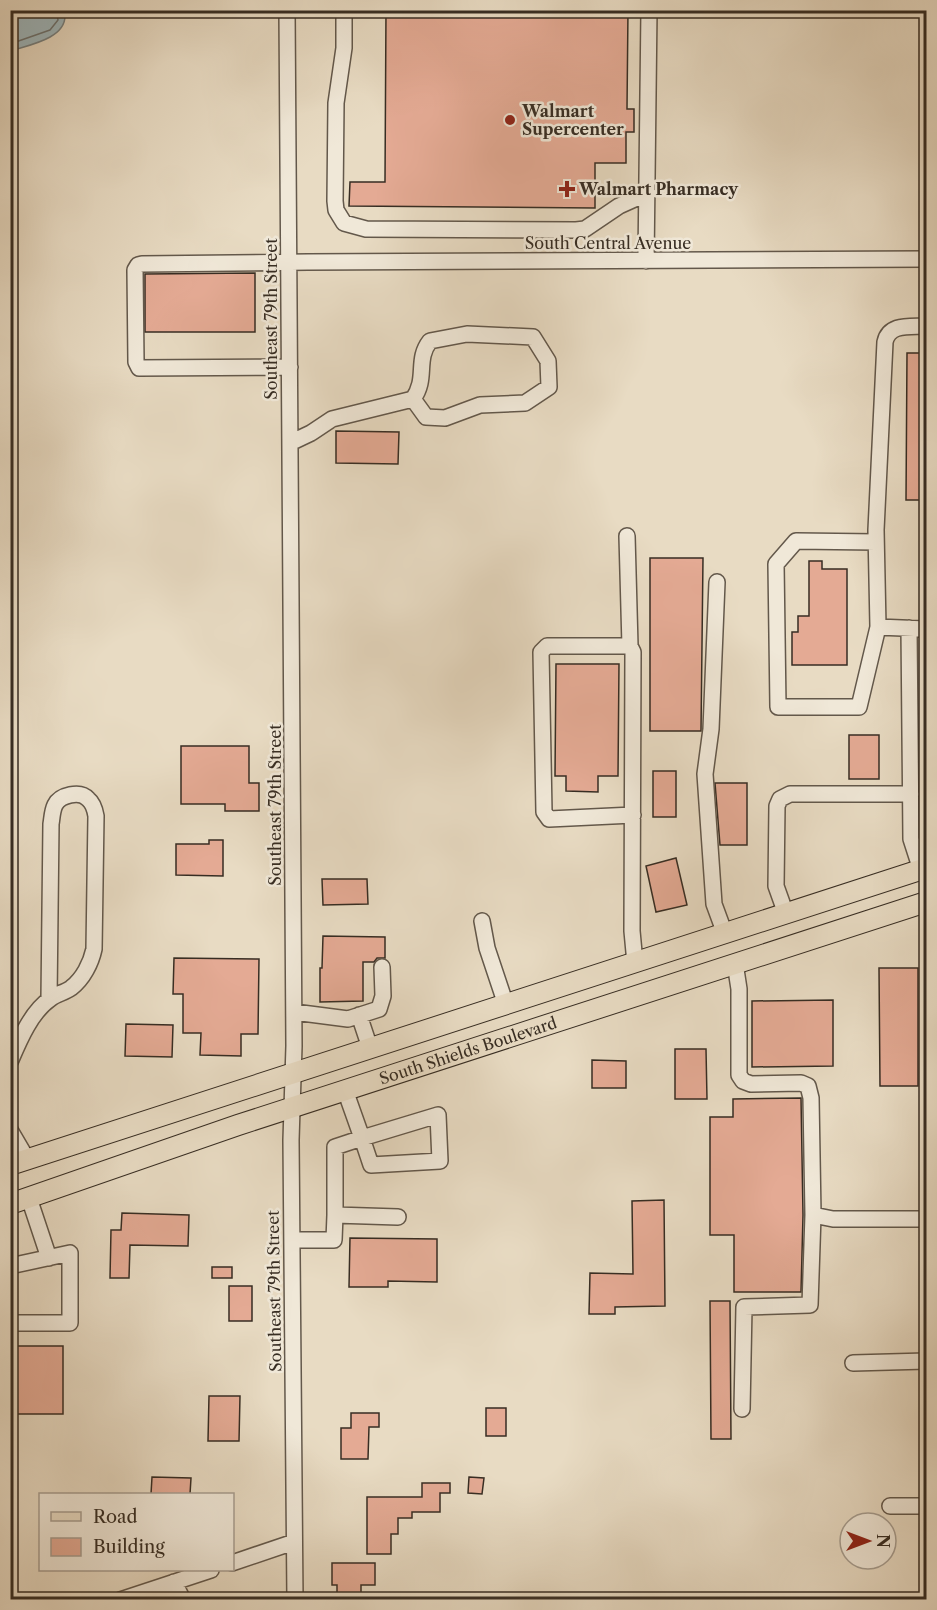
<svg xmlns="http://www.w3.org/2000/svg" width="937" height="1610" font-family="'Libre Caslon Text',serif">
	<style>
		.water { fill: #9eb8bf; stroke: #758081; stroke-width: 1.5 }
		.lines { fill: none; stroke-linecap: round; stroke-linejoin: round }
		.shore { stroke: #6a7271; stroke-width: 1.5 }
		.building { fill: #e4aa94; stroke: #372d23; stroke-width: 1.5 }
		.minor-casing { stroke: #63584b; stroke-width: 18 }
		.major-casing { stroke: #372d23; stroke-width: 22 }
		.minor { stroke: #f0e8d8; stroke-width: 15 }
		.major { stroke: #e8dbc3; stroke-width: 20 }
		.poi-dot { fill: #8f2418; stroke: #f0e8d8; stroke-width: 2 }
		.labels { text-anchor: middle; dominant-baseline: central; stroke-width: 5; stroke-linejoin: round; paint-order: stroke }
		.poi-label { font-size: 16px; font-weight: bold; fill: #372d23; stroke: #f0e8d8; text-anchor: start }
		.street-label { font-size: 16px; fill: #372d23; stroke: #f0e8d8 }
	</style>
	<rect width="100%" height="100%" fill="#e8dbc3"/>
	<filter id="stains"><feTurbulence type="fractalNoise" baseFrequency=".00333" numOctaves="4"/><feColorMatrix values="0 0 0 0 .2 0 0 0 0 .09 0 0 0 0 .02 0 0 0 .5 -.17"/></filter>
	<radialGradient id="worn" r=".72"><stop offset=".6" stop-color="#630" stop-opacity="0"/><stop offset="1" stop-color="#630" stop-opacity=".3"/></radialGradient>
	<path class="water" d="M10 11H60L65 16C65 39 28 45 11 51Z"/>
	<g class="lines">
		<path class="shore" d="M10 44 50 30 58 20 56 10"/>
	</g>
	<path class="building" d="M386 10H628L627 109H634V132H626V163H595V208L349 206 350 182H385Z
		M255 273V332H145V274Z
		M907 353H927V500H906Z
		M336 431 399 432 398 464 336 463Z
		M650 558H703L701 731H650Z
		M809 561H822V569H847V665H792V632H798V616H809Z
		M556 664H619L618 776H598V792L566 791V776H555Z
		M849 735H879V779H849Z
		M181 746H249V783H259V811H225V804H181Z
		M653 771H676V817H653Z
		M715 783H747V845H720Z
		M209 840H223V876L176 875V844H209Z
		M676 858 687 905 656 912 646 866Z
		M322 879H367L368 904 323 905Z
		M323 936 385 937V958H377L374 962H363V1001L320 1002V968H322Z
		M174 958 259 959 258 1034H241V1056L200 1055 201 1033H183V994H173Z
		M879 968H918V1086H880Z
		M833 1000V1066L752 1067V1001Z
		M126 1024 173 1025 172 1057 125 1056Z
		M675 1049H706L707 1099H675Z
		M592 1060 626 1061V1088H592Z
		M801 1098 803 1215 801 1292H734V1235H710V1117H733V1099Z
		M664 1200 665 1306 615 1307V1314H589L590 1273 633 1274 632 1201Z
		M122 1213 189 1215 188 1246 130 1245 129 1278H110L111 1230H121Z
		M350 1238 437 1239V1282L388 1281V1287H349Z
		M212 1267H232V1278H212Z
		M229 1286H252V1321H229Z
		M710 1301H730L731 1439H711Z
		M10 1346H63V1414H10Z
		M209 1396H240L239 1441H208Z
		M486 1408H506V1436H486Z
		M351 1413H379V1427H369L368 1459H341V1428H351Z
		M152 1477 191 1478 190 1494H151Z
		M469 1477 484 1478 482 1494 468 1493Z
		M422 1483H450V1493H440V1512H412V1518H398V1534H391V1554H367V1497H422Z
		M332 1563H375V1585H361V1599H337V1585H332Z"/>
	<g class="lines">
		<defs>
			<path id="minor" d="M287 10 294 1046 291 1140 295 1600
				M344 10V48L336 103 335 201 336 210 344 223 366 229 576 230 585 229 619 206 648 193
				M646 261 649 10
				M926 326C910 327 889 323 885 342L876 530 878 627 926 629
				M290 367 139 368 136 362 135 270 138 265 142 264 308 262 926 259
				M290 443 311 433 332 419 413 399C428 378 415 360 430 341L467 334 533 337 548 361 549 387 525 403 480 405 445 418 426 417 413 399
				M627 536 630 646
				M876 542 796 541 776 564 778 707H859L878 627
				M717 582 711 729 705 774 714 904 725 934
				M909 628 911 839 921 870
				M633 815 549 819 544 812 541 652 547 646H630L633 652 632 931 635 963
				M786 914 776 886 777 806 780 799 790 794H911
				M482 921 487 948 506 1005
				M735 963 739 989V1075L743 1081 751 1084 801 1083 808 1086 811 1098 813 1215 833 1219H926
				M294 1012 348 1019 379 1009 383 996 382 967
				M359 1015 370 1048
				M10 1062C19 1041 31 1012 50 999 56 994 64 993 71 988 83 979 91 963 94 949L96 816C95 810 93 803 88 799 80 790 60 795 55 805 52 811 52 819 51 824L49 999
				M345 1090 362 1138 438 1115 440 1161 371 1165 362 1138 335 1147V1215L398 1217
				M10 1130 27 1159
				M29 1198 49 1258
				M292 1240H334L335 1215
				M10 1266 70 1253V1323H10
				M853 1363 926 1361
				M742 1409 744 1307 810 1305 813 1215
				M890 1506H926
				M232 1563 294 1542
				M174 1582 183 1600
				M120 1600 211 1570"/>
			<g id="major">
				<path d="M10 1165 926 868"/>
				<path id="s1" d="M10 1204 238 1125 926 902"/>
			</g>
		</defs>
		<use href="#minor" class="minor-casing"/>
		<use href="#major" class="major-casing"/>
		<use href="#minor" class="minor"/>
		<use href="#major" class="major"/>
	</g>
	<g class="poi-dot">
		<circle cx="510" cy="120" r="6"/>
		<path d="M564 180h6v6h6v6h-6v6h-6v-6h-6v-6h6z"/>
	</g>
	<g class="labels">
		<g class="poi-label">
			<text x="522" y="111">Walmart<tspan x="522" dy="18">Supercenter</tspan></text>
			<text x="579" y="189">Walmart Pharmacy</text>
		</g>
		<g class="street-label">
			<text x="608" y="243">South Central Avenue</text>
			<text transform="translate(271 319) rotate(-90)">Southeast 79th Street</text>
			<text transform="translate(275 805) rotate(-90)">Southeast 79th Street</text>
			<text stroke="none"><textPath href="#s1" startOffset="483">South Shields Boulevard</textPath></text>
			<text transform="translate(274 1291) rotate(-91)">Southeast 79th Street</text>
		</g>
	</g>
	<rect width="937" height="1610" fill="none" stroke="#e8dbc3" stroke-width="36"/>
	<rect x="12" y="12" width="913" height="1586" fill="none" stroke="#372d23" stroke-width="3"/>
	<rect x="18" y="18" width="901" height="1574" fill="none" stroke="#372d23" stroke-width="1.5"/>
	<rect x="39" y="1493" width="195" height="78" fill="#f0e8d8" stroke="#a69d90" stroke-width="1.5"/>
	<rect x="51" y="1512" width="30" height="9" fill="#e8dbc3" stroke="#a69d90" stroke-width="1.5"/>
	<text x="93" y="1523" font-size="18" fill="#372d23">Road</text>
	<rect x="51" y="1538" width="30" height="18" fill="#e4aa94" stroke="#a69d90" stroke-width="1.5"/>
	<text x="93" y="1553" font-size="18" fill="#372d23">Building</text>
	<g transform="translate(868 1541) rotate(90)"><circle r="28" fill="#f0e8d8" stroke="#a69d90" stroke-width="1.5"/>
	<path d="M0-4.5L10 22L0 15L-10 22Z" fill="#8f2418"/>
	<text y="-9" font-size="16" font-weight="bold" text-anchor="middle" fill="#372d23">N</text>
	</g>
	<rect width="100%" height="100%" filter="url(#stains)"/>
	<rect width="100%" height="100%" fill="url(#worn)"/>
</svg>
